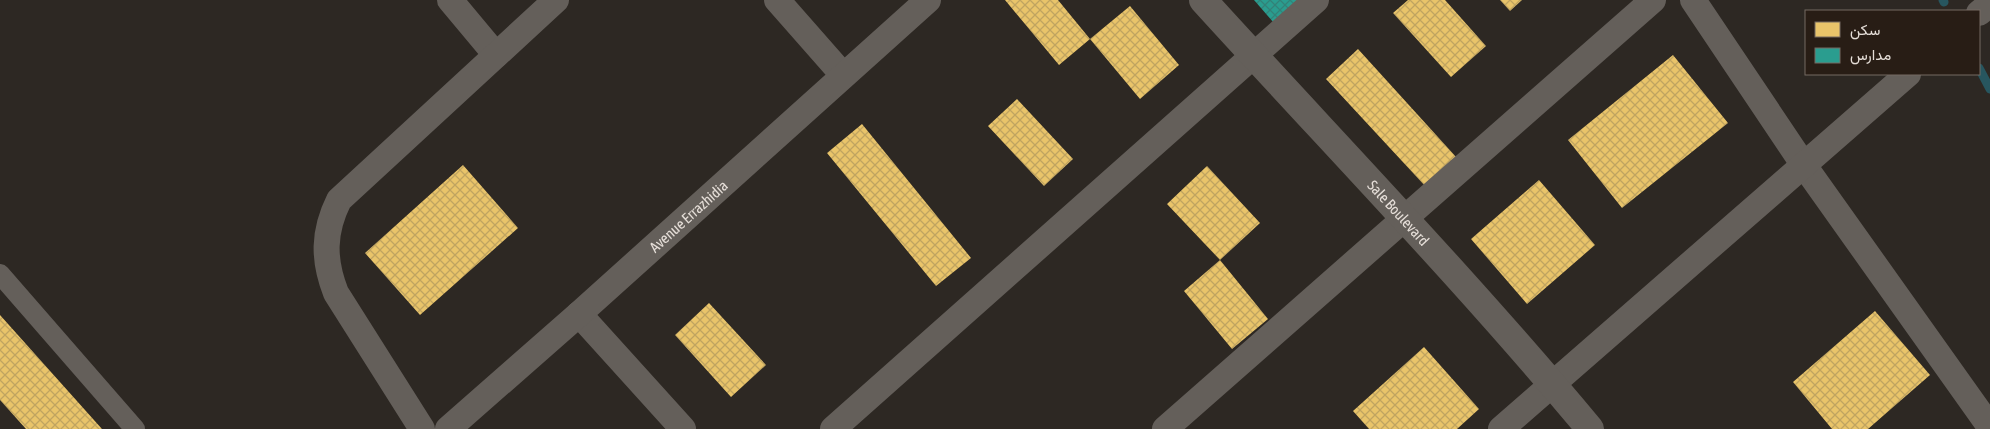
<svg xmlns="http://www.w3.org/2000/svg" width="1990" height="429" font-family="'Asap Condensed',Vazirmatn,sans-serif">
	<style>
		.homes { fill: url(#homes-cross-hatch) }
		.schools { fill: url(#schools-cross-hatch) }
		.lines { fill: none; stroke-linecap: round; stroke-linejoin: round }
		.stream { stroke: #27565f; stroke-width: 9 }
		.pedestrian { stroke: #645f5a; stroke-width: 20 }
		.minor { stroke: #645f5a; stroke-width: 26 }
		.tertiary { stroke: #645f5a; stroke-width: 28 }
		.labels { text-anchor: middle; dominant-baseline: central; stroke-width: 5; stroke-linejoin: round; paint-order: stroke }
		.street-label { font-size: 15px; fill: #e5ded8; stroke: #281d15 }
	</style>
	<defs>
		<pattern id="homes-cross-hatch" width="8" height="8" patternUnits="userSpaceOnUse" patternTransform="scale(1.25)"><rect width="8" height="8" fill="#e9c46a"/><path d="M0 0l8 8M0 8l8-8" fill="none" stroke="#c0a460"/></pattern>
		<pattern id="schools-cross-hatch" width="8" height="8" patternUnits="userSpaceOnUse" patternTransform="scale(1.25)"><rect width="8" height="8" fill="#2a9d8f"/><path d="M0 0l8 8M0 8l8-8" fill="none" stroke="#328278"/></pattern>
	</defs>
	<rect width="100%" height="100%" fill="#2d2823"/>
	<path class="homes" d="M1005 0H1058L1090 39 1059 65Z
		M1408 0H1445L1486 46 1451 77 1393 13Z
		M1500 0H1522L1510 11Z
		M1130 6 1179 65 1140 99 1090 39Z
		M1358 49 1457 158 1426 187 1326 79Z
		M1673 55 1728 123 1622 208 1568 140Z
		M1017 99 1073 159 1044 186 988 126Z
		M862 124 971 258 936 286 827 153Z
		M463 165 518 228 420 315 365 253Z
		M1207 166 1260 223 1220 260 1167 204Z
		M1539 180 1595 245 1527 304 1471 239Z
		M1220 260 1268 319 1232 349 1184 291Z
		M709 303 766 365 731 397 675 335Z
		M1875 311 1930 375 1868 429H1832L1793 382Z
		M0 315 102 429H26L0 400Z
		M1424 347 1479 409 1457 429H1369L1353 411Z"/>
	<path class="schools" d="M1254 0H1300L1274 23Z"/>
	<g class="lines">
		<path class="stream" d="M1943 0 1944 2
			M1979 68 1990 89"/>
		<path class="pedestrian" d="M0 274 135 429"/>
		<g class="minor">
			<path d="M450 0 496 55"/>
			<path d="M777 0 843 75"/>
			<path d="M1693 0 1803 164 1990 427"/>
			<path d="M1979 13 1990 4"/>
			<path d="M579 314 683 429"/>
			<path d="M422 429 336 293C323 260 323 232 339 200L556 0"/>
			<path id="s1" d="M448 429 579 314 928 0"/>
			<path d="M833 429 1316 0"/>
			<path d="M1165 429 1653 0"/>
			<path d="M1501 429 1908 74"/>
		</g>
		<path class="tertiary" id="s2" d="M1203 0C1333 143 1467 281 1590 429"/>
	</g>
	<g class="labels">
		<g class="street-label">
			<text stroke="none"><textPath href="#s2" startOffset="289">Sale Boulevard</textPath></text>
			<text stroke="none"><textPath href="#s1" startOffset="321">Avenue Errazhidia</textPath></text>
		</g>
	</g>
	<rect x="1805" y="10" width="175" height="65" fill="#281d15" stroke="#746a63"/>
	<rect x="1815" y="22" width="25" height="15" fill="#e9c46a" stroke="#746a63"/>
	<text x="1850" y="35" font-size="15" fill="#e5ded8">سكن</text>
	<rect x="1815" y="48" width="25" height="15" fill="#2a9d8f" stroke="#746a63"/>
	<text x="1850" y="60" font-size="15" fill="#e5ded8">مدارس</text>
</svg>
